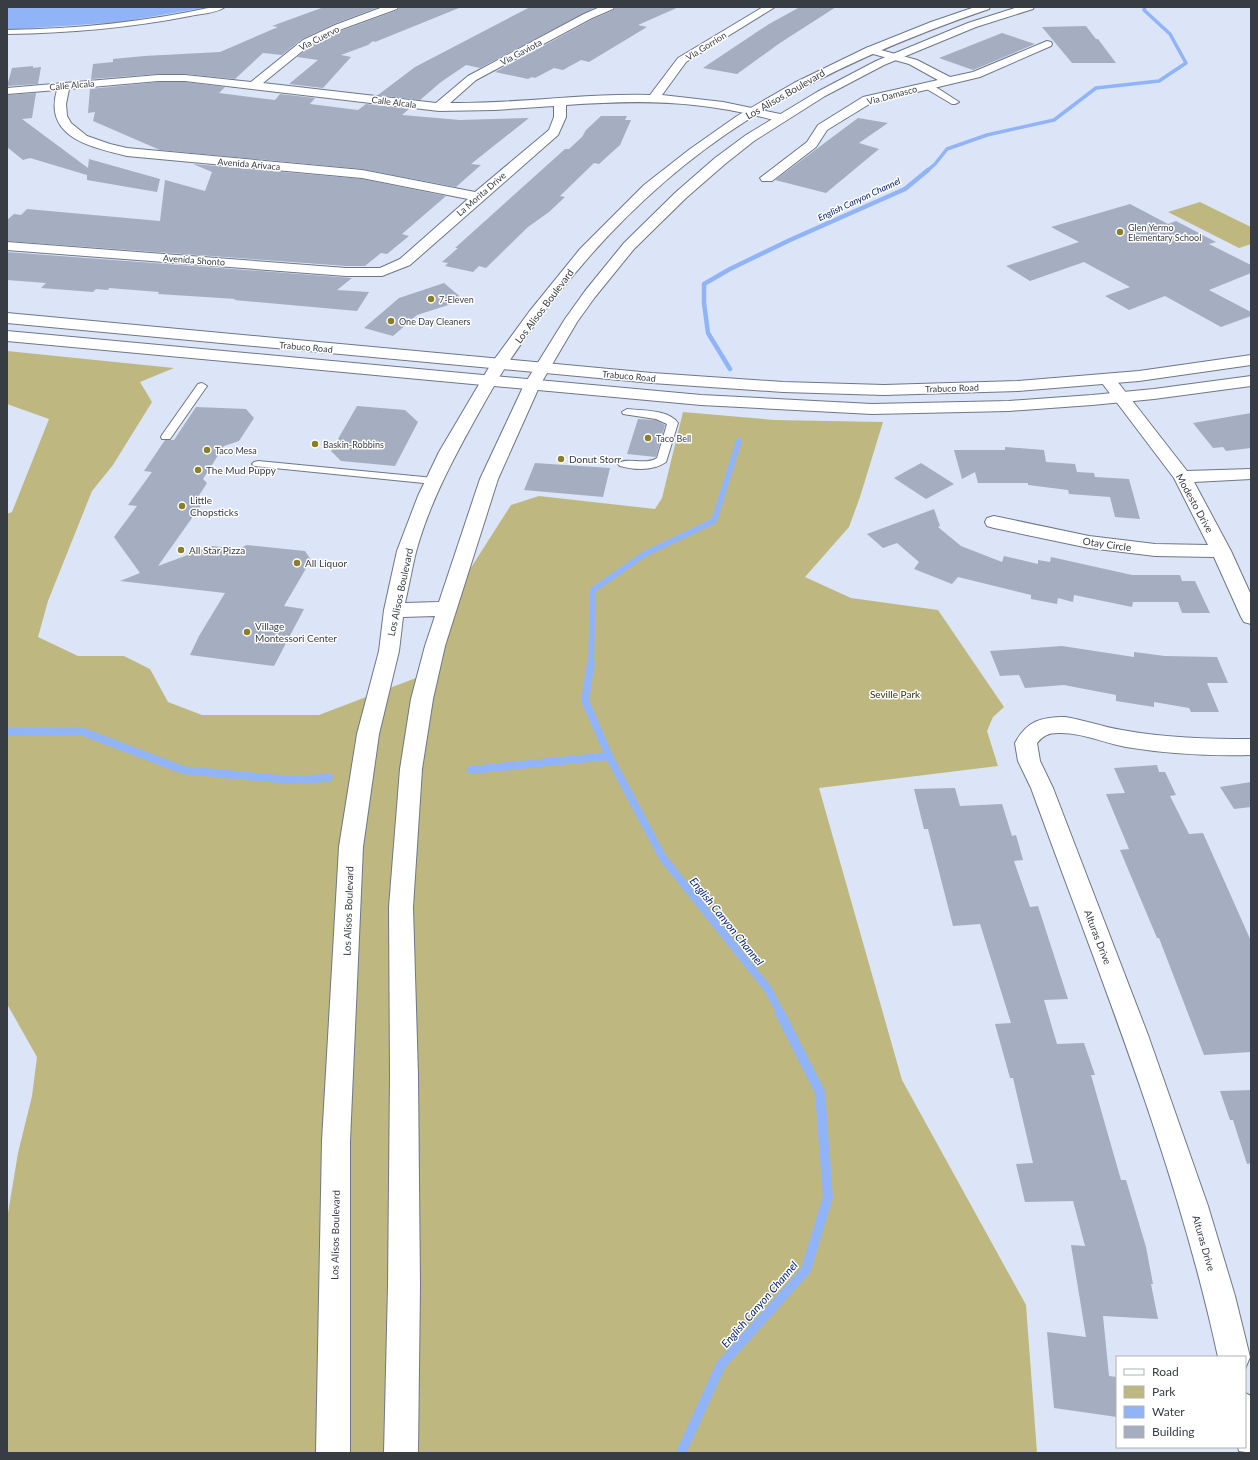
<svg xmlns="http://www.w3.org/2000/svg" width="1258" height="1460" font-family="Lato,sans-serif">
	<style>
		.green { fill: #beb880 }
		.water { fill: #91b4f9 }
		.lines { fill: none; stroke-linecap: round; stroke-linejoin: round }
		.stream-far4 { stroke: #91b4f9; stroke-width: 3.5 }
		.stream-far3 { stroke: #91b4f9; stroke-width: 4.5 }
		.stream-far2 { stroke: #91b4f9; stroke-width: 6 }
		.stream-far1 { stroke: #91b4f9; stroke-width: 8 }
		.stream { stroke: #91b4f9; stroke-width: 10 }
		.building { fill: #a5aec0 }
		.service-casing { stroke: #6e7787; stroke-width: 2 }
		.minor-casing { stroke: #6e7787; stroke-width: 2 }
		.secondary-casing { stroke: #6e7787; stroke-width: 2 }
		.primary-casing { stroke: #6e7787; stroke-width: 2 }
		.service { fill: #fff; fill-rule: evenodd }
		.minor { fill: #fff; fill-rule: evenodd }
		.secondary { fill: #fff; fill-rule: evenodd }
		.primary { fill: #fff; fill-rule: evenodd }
		.poi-dot { fill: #8a7f26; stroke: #fff; stroke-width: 1.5 }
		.labels { text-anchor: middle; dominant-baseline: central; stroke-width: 3; stroke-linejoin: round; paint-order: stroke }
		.far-street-label { font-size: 9px; fill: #383c43; stroke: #fff }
		.far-water-label { font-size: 9px; font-style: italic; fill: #062571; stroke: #fff }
		.far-poi-label { font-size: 9px; fill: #383c43; stroke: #fff; text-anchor: start }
		.street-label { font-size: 10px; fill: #383c43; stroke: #fff }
		.poi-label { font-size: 10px; fill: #383c43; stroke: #fff; text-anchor: start }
		.park-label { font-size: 10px; fill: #34300a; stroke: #fff }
		.water-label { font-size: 11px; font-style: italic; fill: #062571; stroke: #fff }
	</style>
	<rect width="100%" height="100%" fill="#dbe5f7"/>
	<path class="green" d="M1200 202 1251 227V244L1239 248 1168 212Z
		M7 351 174 368 140 382 152 402 113 465 92 491 48 601 38 637 78 656H124L150 669 168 702 202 715H319L416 678 449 602 511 505 539 496 655 509 662 498 683 412 774 420 883 422 860 497 849 527 805 577 851 598 938 610 1004 707 993 717 987 731 998 766 819 788 902 1080 1026 1305 1037 1453H7V1219L18 1153 32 1096 37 1057 7 1004V514L12 512 49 419 7 404Z"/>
	<path class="water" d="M7 7H209L121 22 20 29H7Z"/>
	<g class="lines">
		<path class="stream-far4" d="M927 171 935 164 947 149 987 135 1054 120 1096 88 1159 81 1186 63 1170 34 1144 10 1145 7"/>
		<path class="stream-far3" d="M730 369 708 333 704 303V284L730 269 790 240 905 189 928 170"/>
		<path class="stream-far2" d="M591 664 593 590 645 554 714 521 739 441"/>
		<path class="stream-far1" d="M591 663 585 700 609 756 663 858 768 989 781 1014
			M7 732 81 731 183 770 289 780 329 778
			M471 770 609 756"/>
		<path class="stream" d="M681 1453 721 1365 806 1270 828 1197 820 1092 780 1013"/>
	</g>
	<path class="building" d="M324 7H379L334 24 302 39 282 55 263 53 235 79 185 74H158L91 79 93 64 113 62V59L144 56 220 52 278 27 272 26Z
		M399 7 459 8 375 42 373 41 368 45 341 55 351 57 323 88 289 84 318 60 297 57 312 45 343 30 398 10Z
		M530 7H596L480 68 466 65 441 82 420 100 378 95 415 67Z
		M615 7H679L638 25 647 27 589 62 581 60 563 70 554 68 535 78 532 77 528 79 495 72 593 19 614 10Z
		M800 7H836L780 43 737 74 703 68 769 24Z
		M1086 26 1096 39H1098L1116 63H1072L1042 27Z
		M1002 33 1035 44 973 70 939 58Z
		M33 66V68L41 67 38 84 7 86 12 68Z
		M158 82H185L225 87 219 93 275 100 280 94 315 98 310 104 358 110 366 104 409 109 402 115 460 120 529 118 471 164 481 165 456 187 362 169 160 150 93 121 95 112 88 113 90 89Z
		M36 93 32 118 22 119 88 168 89 159 160 179 157 192 87 180V175L30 158 23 160 7 147V95Z
		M601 116H627L625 120H631L620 145 599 164 594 163 560 196 565 197 549 212 528 227 486 268 479 266 473 272 445 266 448 263 442 262 458 248H455L565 149H569L582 137 586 130Z
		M858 118 888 123 859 143 879 149 826 193 775 180Z
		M193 164 362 179 446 196 402 234 409 236 387 254 381 253 365 266H346L7 241V220L14 214 21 215 27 209 160 221 165 180 205 191 212 172Z
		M1130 204 1168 224 1176 221 1216 242 1209 244 1251 265V273L1209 290 1251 312V316L1221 327 1165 296 1129 310 1105 296 1130 287 1084 262 1030 281 1006 266 1079 242 1051 227Z
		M7 252 352 278 337 290 369 292 357 311 234 300 236 299 158 294 159 292 109 288 108 290 96 289 93 292 41 288 46 283 7 280Z
		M444 283 464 300 417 315 393 336 364 328 399 298Z
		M357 406 405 410 418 422 395 466 341 461 331 451Z
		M196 407 246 409 254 418 239 441 224 446 203 479 207 483 196 500 204 501 158 566 212 546 238 549 247 545 305 551 311 560 284 606 304 609 274 666 190 655 199 636 225 593 120 581 140 573 114 537 137 506 128 505 152 472 144 471 165 440H174Z
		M1251 413V448L1226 451 1223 447 1213 448 1193 423Z
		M638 419 656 420 665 425 656 457 627 454Z
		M1005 447 1044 450 1046 462 1075 464 1077 472 1094 473 1095 477 1129 479 1140 519 1115 517 1110 497 1069 494 1068 490 1028 485V483H978L975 472 962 479 954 450H1005Z
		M535 463 610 468 603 497 524 490Z
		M921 463 954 484 926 499 894 478Z
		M934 509 940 526 938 527 961 546 1002 562 1004 556 1038 564V560L1050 562 1051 557 1132 575H1180L1182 581H1195L1210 613H1182L1178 602H1133L1132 607 1074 595 1073 602 1058 598 1057 604 1031 599V595L958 577 952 584 914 569 919 562 897 543 883 548 867 534Z
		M1062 646 1134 657V652L1165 656 1217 657 1228 683H1207L1219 712H1191L1189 708 1154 702V707L1116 701V695L1064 685 1025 688 1019 675 1000 676 990 651Z
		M1157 765 1159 772H1165L1176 795 1170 796 1189 834 1203 833 1251 941V1052L1204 1055 1159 938H1157L1120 850 1129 849 1106 794 1125 793 1114 768Z
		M1251 782V807L1234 809 1220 787Z
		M955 788 960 806 1002 804 1012 836 1016 835 1023 860 1014 861 1030 907 1038 906 1068 999 1044 1000 1057 1044 1084 1043 1095 1075H1091L1121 1180H1126L1146 1247 1153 1284H1151L1158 1319 1103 1316 1109 1376 1117 1377V1417L1054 1408 1047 1332 1086 1337 1071 1245 1085 1246 1073 1201 1025 1202 1016 1164 1033 1163 1013 1078H1010L995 1024 1011 1023 980 924 953 926 928 829H924L914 789Z
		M1251 1090V1163L1247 1164 1233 1120H1230L1220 1091Z"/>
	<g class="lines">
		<defs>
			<path id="service" d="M213 7H225C217 13 200 14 190 16 129 28 69 33 7 34V30C77 29 145 22 213 7Z
				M925 84H931L959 102 955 104H952L925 88Z
				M202 383 207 386 170 439H162L161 437 162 435 198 384Z
				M627 409C643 411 668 409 678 423L666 462C653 471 635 470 620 466L618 464C625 456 645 466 657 458L667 424 656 419 623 414 622 412Z
				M258 461 434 478 438 479 440 481 438 483 434 484 254 466 252 464 254 462Z"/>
			<path id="minor" d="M383 7H398L397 9 342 29 311 44 263 83 436 103 468 76 584 14 600 7H614L613 9 592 18 476 80 450 103C517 104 583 93 650 95L678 58 763 7H775L686 62 662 95 723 102 785 115 787 118 785 121 781 122C752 114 724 108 694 105 652 100 608 102 566 105V117L558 135 410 265 382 276H346L7 250V242L346 268H380L400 259 468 199 362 178 127 156C92 147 43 138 57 90L7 94V88L158 75H185L251 82 303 40 335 25ZM158 81H185L439 111 495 110 554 106V117L549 130 475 192 362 170 127 148 110 144 87 136 71 123 67 116 66 104 69 89Z
				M1047 41 1051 42 1052 44 1051 46 980 77 871 103 827 130 816 147 772 181H762L760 178 807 142 818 125 863 97 938 80 909 64 866 52 865 50 866 48 870 47 917 60 950 77 973 72Z
				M1107 374 1113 376 1187 471 1251 469V479L1194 482 1231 551 1251 595V624L1244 622 1241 617 1214 557 1155 556 1089 548 994 528 987 526 985 522 987 518 994 516 1089 536 1155 544 1208 545 1174 478 1099 379 1101 376Z
				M1065 717C1085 720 1103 727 1122 730 1165 738 1208 739 1251 739V755C1209 756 1168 754 1126 747 1104 743 1081 732 1058 733 1048 733 1043 736 1037 743L1040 761 1053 788 1148 1035 1208 1206 1235 1296 1250 1357 1245 1369V1357H1218C1176 1162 1099 975 1031 788L1018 761 1015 743C1027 721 1041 717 1065 717Z
				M1245 1393 1251 1396V1453L1239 1451 1238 1447H1245Z"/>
			<path id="secondary" d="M975 7H990L989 9C904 38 822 73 746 121 650 182 571 268 508 363 497 380 487 398 477 416 453 459 429 504 416 552 412 568 409 586 405 603L439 602 480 479 524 385 565 319 585 291 624 243 676 192 715 158 746 135 817 92 876 61 968 23 1018 7H1034L1033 9 976 27 884 65 825 96 754 141 725 164 686 198 634 249 595 297 577 322 540 385 498 479 445 646 433 699 422 769 413 907 418 1075 420 1286 418 1453H384L388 1286 390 1075 389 907 400 769 411 699 425 646 435 616 403 617 399 651 379 734 363 847 350 1141V1453H316L322 1141 339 847 357 734 379 651 384 610 397 551 418 496 439 452 491 364 529 312 580 249 644 185 690 149 737 116 794 83 866 48 931 22Z"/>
			<path id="primary" d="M7 313 652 373 783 382 884 385 1018 381 1139 371 1251 355V365L1139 381 1018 391 884 395 783 392 652 383 7 323Z
				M7 331 701 395 872 404 1009 401 1092 395 1154 389 1251 376V386L1154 399 1092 405 1009 411 872 414 701 405 7 341Z"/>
		</defs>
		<use href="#service" class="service-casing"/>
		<use href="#minor" class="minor-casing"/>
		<use href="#secondary" class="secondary-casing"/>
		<use href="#primary" class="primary-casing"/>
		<use href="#service" class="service"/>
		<use href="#minor" class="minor"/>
		<use href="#secondary" class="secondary"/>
		<use href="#primary" class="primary"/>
	</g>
	<g class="poi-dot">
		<circle cx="1120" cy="232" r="4"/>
		<circle cx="431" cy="299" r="4"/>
		<circle cx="391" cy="321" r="4"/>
		<circle cx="648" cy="438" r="4"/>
		<circle cx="315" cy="444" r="4"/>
		<circle cx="207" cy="450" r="4"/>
		<circle cx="561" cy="459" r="4"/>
		<circle cx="198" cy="470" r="4"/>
		<circle cx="182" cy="506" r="4"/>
		<circle cx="181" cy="550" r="4"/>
		<circle cx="297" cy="563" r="4"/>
		<circle cx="247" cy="632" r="4"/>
	</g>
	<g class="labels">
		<g class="far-street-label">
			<text transform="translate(319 38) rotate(-27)">Via Cuervo</text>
			<text transform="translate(706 46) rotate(-32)">Via Gorrion</text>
			<text transform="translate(521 52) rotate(-28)">Via Gaviota</text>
			<text transform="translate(72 85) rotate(-5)">Calle Alcala</text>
			<text transform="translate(892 95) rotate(-15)">Via Damasco</text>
			<text transform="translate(394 102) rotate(7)">Calle Alcala</text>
			<text transform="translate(249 164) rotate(5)">Avenida Arivaca</text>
			<text transform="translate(481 194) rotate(-41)">La Morita Drive</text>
			<text transform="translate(194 260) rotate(4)">Avenida Shonto</text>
			<text transform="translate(306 347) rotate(5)">Trabuco Road</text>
			<text transform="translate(629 376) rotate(5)">Trabuco Road</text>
			<text transform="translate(952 388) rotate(-2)">Trabuco Road</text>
		</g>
		<g class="far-water-label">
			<text transform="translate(859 199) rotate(-25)">English Canyon Channel</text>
		</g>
		<g class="far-poi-label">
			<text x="1128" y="227">Glen Yermo<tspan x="1128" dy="10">Elementary School</tspan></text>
			<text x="439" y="299">7-Eleven</text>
			<text x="399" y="321">One Day Cleaners</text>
			<text x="656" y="438">Taco Bell</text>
			<text x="323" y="444">Baskin-Robbins</text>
			<text x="215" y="450">Taco Mesa</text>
		</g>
		<g class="street-label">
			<text transform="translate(785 94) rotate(-30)">Los Alisos Boulevard</text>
			<text transform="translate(544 306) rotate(-53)">Los Alisos Boulevard</text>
			<text transform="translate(1195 503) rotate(61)">Modesto Drive</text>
			<text transform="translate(1107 544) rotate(8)">Otay Circle</text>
			<text transform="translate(400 592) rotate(-78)">Los Alisos Boulevard</text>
			<text transform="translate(348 911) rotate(-88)">Los Alisos Boulevard</text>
			<text transform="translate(1098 937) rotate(69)">Alturas Drive</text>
			<text transform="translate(335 1235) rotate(-89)">Los Alisos Boulevard</text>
			<text transform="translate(1204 1243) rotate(74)">Alturas Drive</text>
		</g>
		<g class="poi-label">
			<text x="569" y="459">Donut Storr</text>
			<text x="206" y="470">The Mud Puppy</text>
			<text x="190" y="500">Little<tspan x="190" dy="12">Chopsticks</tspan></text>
			<text x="189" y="550">All Star Pizza</text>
			<text x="305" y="563">All Liquor</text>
			<text x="255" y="626">Village<tspan x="255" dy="12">Montessori Center</tspan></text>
		</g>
		<g class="park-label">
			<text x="895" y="694">Seville Park</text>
		</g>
		<g class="water-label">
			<text transform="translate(727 921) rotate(51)">English Canyon Channel</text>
			<text transform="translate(759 1304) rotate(-49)">English Canyon Channel</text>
		</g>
	</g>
	<rect width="1258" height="1460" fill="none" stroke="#383c43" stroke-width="16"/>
	<rect x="1116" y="1356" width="130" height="92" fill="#ffffff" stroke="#afb1b4"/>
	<rect x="1124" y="1369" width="20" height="6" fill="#ffffff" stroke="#afb1b4"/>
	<text x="1152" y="1376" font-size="12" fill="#383c43">Road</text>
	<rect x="1124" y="1386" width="20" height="12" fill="#beb880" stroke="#afb1b4"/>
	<text x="1152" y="1396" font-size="12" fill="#383c43">Park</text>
	<rect x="1124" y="1406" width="20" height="12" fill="#91b4f9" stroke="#afb1b4"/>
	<text x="1152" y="1416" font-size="12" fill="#383c43">Water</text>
	<rect x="1124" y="1426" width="20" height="12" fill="#a5aec0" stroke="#afb1b4"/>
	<text x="1152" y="1436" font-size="12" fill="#383c43">Building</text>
</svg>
